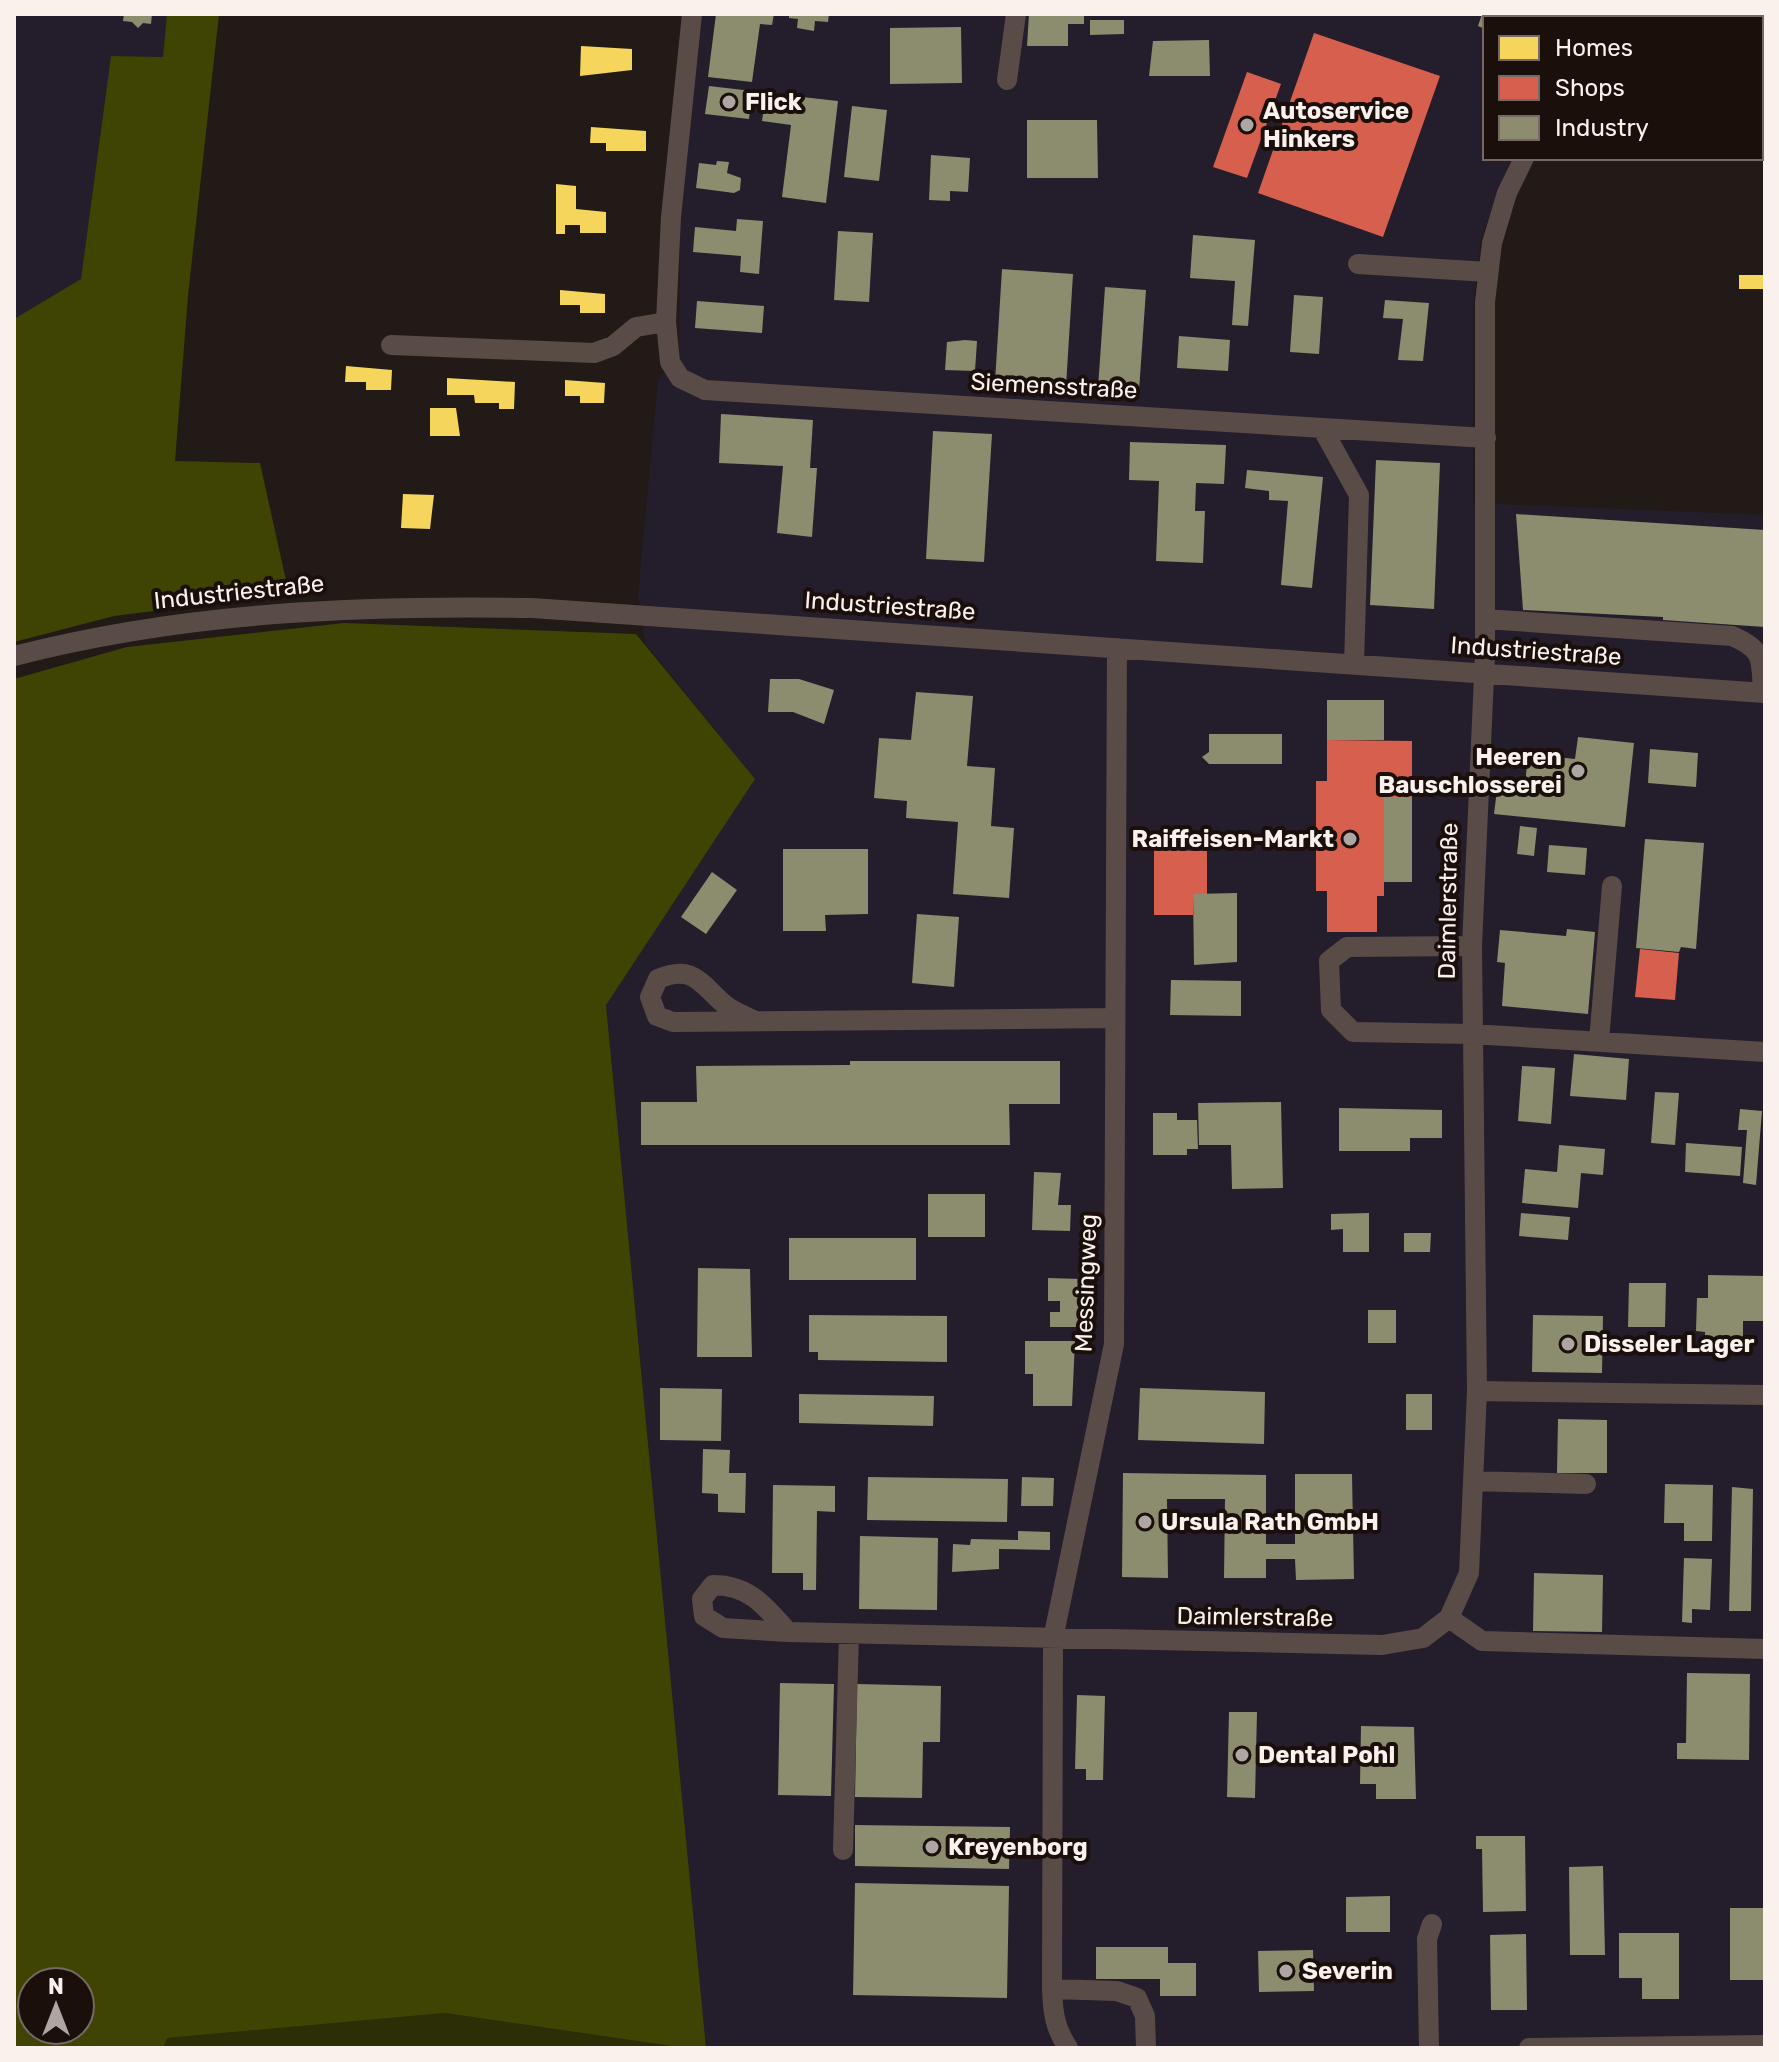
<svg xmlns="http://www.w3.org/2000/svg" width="1779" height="2062" font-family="Rubik,sans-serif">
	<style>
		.industrial { fill: #241e2c }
		.green { fill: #2c2e05 }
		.forest { fill: #404403; fill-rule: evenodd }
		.homes { fill: #f6d55c }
		.shops { fill: #d6604d }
		.industry { fill: #8c8c6e }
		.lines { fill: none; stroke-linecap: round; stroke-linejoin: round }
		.minor { stroke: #594c47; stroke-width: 20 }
		.poi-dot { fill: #aea6a2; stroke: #1b0f0b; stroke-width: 3 }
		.labels { text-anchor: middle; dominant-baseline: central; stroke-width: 8; stroke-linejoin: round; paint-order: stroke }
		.poi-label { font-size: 24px; font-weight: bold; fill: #faf1ed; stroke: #1b0f0b; text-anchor: start }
		.street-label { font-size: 24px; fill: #faf1ed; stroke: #1b0f0b }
	</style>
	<rect width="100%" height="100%" fill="#211a17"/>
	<path class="industrial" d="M14 14H167L163 57 111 56 81 279 14 319Z
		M700 14H1571L1569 18H1485V158H1511L1481 239 1474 300 1473 503 1765 515V2048H706L606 1004 755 779 645 643 638 596 658 380 679 351 680 219Z"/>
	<path class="green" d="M445 2013 685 2048H163L166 2038Z"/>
	<path class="forest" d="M167 14H219L188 296 175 461 260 463 289 594 114 616 14 642V319L81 279 111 56 163 57Z
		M344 623 636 634 755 779 606 1005 706 2048H685L445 2013 167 2038 163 2048H14V679L127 647ZM32 1982H80V2030H32Z"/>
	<path class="homes" d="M581 46 632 49V70L580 76Z
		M591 127 646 131V151H606V143H590Z
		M556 184 576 186V209L606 212V233H580V225H565V234H556Z
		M1739 275H1765V289H1739Z
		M560 290 605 294V313H580V305H560Z
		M346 366 392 370 391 390H366V382H345Z
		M447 378 515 382 514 409H499V403H475L474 395H447Z
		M565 380 605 383 604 403H580V396H565Z
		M430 408H456L460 436H430Z
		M403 494 434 495 430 529 401 528Z"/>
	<path class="shops" d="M1314 33 1440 76 1383 237 1258 193Z
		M1247 72 1281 84 1247 178 1213 167Z
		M1327 740 1412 741V797H1384V896H1377V932H1327V891H1316V781H1327Z
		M1154 850 1207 851V894H1193V915H1154Z
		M1640 949 1679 953 1675 1000 1635 997Z"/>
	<path class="industry" d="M124 14H152L151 24 143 23 138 28 132 22 123 21Z
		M716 14H774L772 25 760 24 752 82 708 77Z
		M789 14H829L828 22 815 21 814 31 797 28 798 19 789 18Z
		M1029 14H1084V24H1068V46H1027Z
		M1482 14H1527L1526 18H1485V29L1478 26Z
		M1090 20H1124V34L1090 35Z
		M961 27 962 83 890 84V28Z
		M1209 40 1210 76H1149L1153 41Z
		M709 86 752 91 749 119 705 114Z
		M766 93 838 101 826 203 782 197 791 125 762 121Z
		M852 106 887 110 879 181 844 177Z
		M1027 120H1097L1098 178H1027Z
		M931 155 970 158 968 192 950 191V201L929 200Z
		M717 161 729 162 727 173 741 178 740 190 734 193 696 188 699 163 716 165Z
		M737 219 763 221 759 274 740 272 741 256 693 252 695 227 736 231Z
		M838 231 873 233 869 302 834 300Z
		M1193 235 1255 240 1248 326 1232 325 1235 281 1190 278Z
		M1002 269 1073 274 1066 386 995 382Z
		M1105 287 1146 290 1139 391 1098 388Z
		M1294 295 1323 297 1319 354 1290 352Z
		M1385 300 1429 303 1423 361 1398 360 1403 319 1383 318Z
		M697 301 764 306 762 333 695 328Z
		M1179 336 1230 340 1228 371 1177 368Z
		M965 340 977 341 975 371 945 370 947 342Z
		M721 414 813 420 810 468H817L812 537 777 533 783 466 719 463Z
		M933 431 992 434 984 562 926 559Z
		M1130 442 1226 445 1224 484 1196 483 1195 511H1205L1203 563 1156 561 1159 481 1129 480Z
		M1376 460 1440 463 1434 609 1370 605Z
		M1247 470 1323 477 1312 588 1281 585 1288 501 1269 500V491L1245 488Z
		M1516 514 1765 530V627L1663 620V617L1523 610Z
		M770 679H799L834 690 824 724 793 712H768Z
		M916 692 973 696 967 766 995 768 991 826 1014 828 1009 898 953 894 958 822 906 818 907 801 874 798 879 738 911 740Z
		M1327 700H1384V740H1327Z
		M1209 734H1282V764H1209L1202 757 1209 752Z
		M1578 737 1634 743 1625 827 1494 814 1498 782 1525 785 1528 754 1575 759Z
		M1650 749 1698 753 1696 787 1648 783Z
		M1384 797H1412V882H1384Z
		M1520 826 1537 828 1534 856 1517 854Z
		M1645 839 1704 843 1696 949 1681 947 1679 952 1636 948Z
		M1549 845 1587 848 1585 875 1547 872Z
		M783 849H868V914L825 915 826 931H783Z
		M712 872 737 890 706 934 681 917Z
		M1237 893V962L1194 965 1193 894Z
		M917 914 959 917 954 987 912 983Z
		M1567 929 1595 932 1588 1014 1502 1006 1505 963 1497 962 1500 930 1566 936Z
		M1171 980 1241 981V1016L1170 1015Z
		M1574 1054 1629 1059 1626 1100 1570 1096Z
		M850 1061H1060V1104H1009L1010 1145H641V1102H697L696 1066 850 1065Z
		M1522 1066 1555 1068 1551 1124 1518 1121Z
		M1655 1092 1679 1093 1675 1145 1651 1143Z
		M1281 1102 1283 1188 1232 1189 1231 1145H1199L1198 1103Z
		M1339 1108 1442 1110V1138H1410V1151H1339Z
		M1740 1109 1762 1111 1756 1185 1743 1183 1747 1130H1738Z
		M1153 1113H1177V1120H1197L1198 1149H1187V1155H1153Z
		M1686 1143 1742 1147 1740 1176 1685 1172Z
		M1559 1145 1605 1149 1603 1175 1581 1173 1578 1208 1522 1203 1525 1169 1557 1172Z
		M1034 1172 1061 1173 1058 1205H1071L1070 1231 1032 1230Z
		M928 1194H985V1237H928Z
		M1369 1213V1252H1343V1229L1331 1230V1214Z
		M1521 1213 1570 1217 1568 1240 1519 1236Z
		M1404 1233H1431L1430 1252H1404Z
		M789 1238H916V1280H789Z
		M698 1268 750 1269 752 1357H697Z
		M1708 1275 1765 1276V1321H1743V1338L1705 1337V1332L1696 1331 1697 1298H1708Z
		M1048 1278 1082 1279 1078 1327H1050V1312H1060V1301H1048Z
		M1629 1283H1666L1665 1327H1628Z
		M1368 1310H1396V1343H1368Z
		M809 1315 947 1316V1362L818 1360V1352H809Z
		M1533 1315 1603 1316 1602 1373 1532 1372Z
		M1025 1341H1075L1072 1406H1033V1374H1025Z
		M660 1388 722 1389 721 1441 660 1440Z
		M1140 1388 1265 1392 1264 1444 1138 1440Z
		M799 1394 934 1396 933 1426 799 1423Z
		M1406 1394H1432V1430H1406Z
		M1558 1419 1607 1420V1473H1557Z
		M703 1449 730 1450 729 1473H746L745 1513 718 1512V1494L702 1493Z
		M1123 1473 1266 1475V1544H1295V1474H1352L1354 1579 1296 1580 1295 1559H1266V1578H1224L1225 1499H1167L1168 1578 1122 1577Z
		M868 1477 1008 1479 1007 1522 867 1520Z
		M1022 1477 1054 1478 1053 1506H1021Z
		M1665 1484 1713 1485 1712 1541H1684V1523H1664Z
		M773 1485 835 1486V1512L817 1511 816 1590H803V1573H772Z
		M1732 1487 1753 1489 1751 1611H1729Z
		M1018 1531 1050 1532V1550L999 1549V1569L952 1572 953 1544 970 1545 971 1539 1018 1540Z
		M860 1536 938 1538 937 1610 859 1609Z
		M1684 1558 1712 1559 1710 1610 1692 1609V1623L1682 1622Z
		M1534 1573 1603 1575 1602 1632 1533 1631Z
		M1687 1673 1750 1674 1749 1760 1677 1759V1743H1686Z
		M780 1683 834 1684 831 1796 778 1795Z
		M857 1684 941 1686 940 1742H923L922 1798 855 1797Z
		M1077 1695 1105 1696 1103 1780H1086V1769H1075Z
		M1229 1712H1257L1255 1798 1227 1797Z
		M1361 1726 1414 1727 1416 1799H1376V1784H1360Z
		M855 1825 1010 1827 1009 1869 855 1866Z
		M1476 1836H1525L1526 1911 1483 1912 1482 1849H1476Z
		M1603 1866 1605 1955H1570L1569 1867Z
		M855 1883 1009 1886 1007 1998 853 1995Z
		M1390 1896V1932H1346V1897Z
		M1730 1908H1765V1980H1730Z
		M1619 1933H1679V1999H1642V1978H1619Z
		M1526 1934 1527 2010H1491L1490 1935Z
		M1096 1947H1168V1963H1196V1996H1160V1979H1096Z
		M1313 1950 1314 1991 1259 1992 1258 1951Z"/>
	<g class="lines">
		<path class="minor" d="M692 14 671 217 666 322 670 362 680 378 705 390 1486 438
			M1588 18 1590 14
			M1007 80 1016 14
			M1358 264 1488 272
			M391 345 594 353 613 346 636 327 666 322
			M1322 428 1359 495 1354 665
			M1485 619 1732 636C1765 650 1761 660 1763 693
			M14 656C185 612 357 605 532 608L1765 693
			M1472 946 1347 947 1329 961 1331 1010 1353 1032 1472 1034 1765 1052
			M753 1020C743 1015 732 1011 724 1004 700 983 693 964 658 979L650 997 657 1016 673 1022 1115 1018
			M1599 1041 1612 886
			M1477 1391 1765 1395
			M1473 1481 1586 1484
			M1449 1618 1482 1641 1765 1649
			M788 1632C765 1606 749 1585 713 1585L702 1599 704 1616 723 1628 788 1632 1382 1645 1423 1638 1449 1618 1469 1573 1477 1391 1472 946 1485 654V302L1492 243 1507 193 1524 158
			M843 1850 849 1634
			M1052 1989 1117 1991 1137 1998 1145 2016 1146 2048
			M1068 2048C1055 2028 1053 2014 1052 1989L1053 1639 1114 1344 1117 648
			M1429 2048 1427 1939 1432 1924
			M1529 2048 1765 2045"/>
	</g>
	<g class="poi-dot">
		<circle cx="729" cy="102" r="8"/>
		<circle cx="1247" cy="125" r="8"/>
		<circle cx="1578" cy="771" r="8"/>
		<circle cx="1350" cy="839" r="8"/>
		<circle cx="1568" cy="1344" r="8"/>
		<circle cx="1145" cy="1522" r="8"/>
		<circle cx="1242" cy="1755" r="8"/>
		<circle cx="932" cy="1847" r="8"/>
		<circle cx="1286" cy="1971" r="8"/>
	</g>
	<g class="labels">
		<g class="poi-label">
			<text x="745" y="102">Flick</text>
			<text x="1263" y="111">Autoservice<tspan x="1263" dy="28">Hinkers</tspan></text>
			<text x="1562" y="757" text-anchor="end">Heeren<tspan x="1562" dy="28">Bauschlosserei</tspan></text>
			<text x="1334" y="839" text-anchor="end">Raiffeisen-Markt</text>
			<text x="1584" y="1344">Disseler Lager</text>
			<text x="1161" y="1522">Ursula Rath GmbH</text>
			<text x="1258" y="1755">Dental Pohl</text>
			<text x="948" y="1847">Kreyenborg</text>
			<text x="1302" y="1971">Severin</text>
		</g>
		<g class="street-label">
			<text transform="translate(1054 386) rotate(3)">Siemensstraße</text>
			<text transform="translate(239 592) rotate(-6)">Industriestraße</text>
			<text transform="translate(890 606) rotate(4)">Industriestraße</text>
			<text transform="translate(1536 651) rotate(4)">Industriestraße</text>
			<text transform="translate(1448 901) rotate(-89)">Daimlerstraße</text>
			<text transform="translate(1086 1283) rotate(-88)">Messingweg</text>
			<text transform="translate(1255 1617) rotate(1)">Daimlerstraße</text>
		</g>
	</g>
	<rect width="1779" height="2062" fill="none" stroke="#faf1ed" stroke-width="32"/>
	<rect x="1483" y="16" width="280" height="144" fill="#1b0f0b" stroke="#746965" stroke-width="2"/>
	<rect x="1499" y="36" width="40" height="24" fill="#f6d55c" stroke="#746965" stroke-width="2"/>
	<text x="1555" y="56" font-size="24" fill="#faf1ed">Homes</text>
	<rect x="1499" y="76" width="40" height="24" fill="#d6604d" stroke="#746965" stroke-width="2"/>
	<text x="1555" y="96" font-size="24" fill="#faf1ed">Shops</text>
	<rect x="1499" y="116" width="40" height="24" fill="#8c8c6e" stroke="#746965" stroke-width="2"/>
	<text x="1555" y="136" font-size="24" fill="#faf1ed">Industry</text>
	<g transform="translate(56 2006)"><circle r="38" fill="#1b0f0b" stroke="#746965" stroke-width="2"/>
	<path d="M0-6L14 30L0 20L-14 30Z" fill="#aea6a2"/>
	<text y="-12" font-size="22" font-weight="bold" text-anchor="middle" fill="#faf1ed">N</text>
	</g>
</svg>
